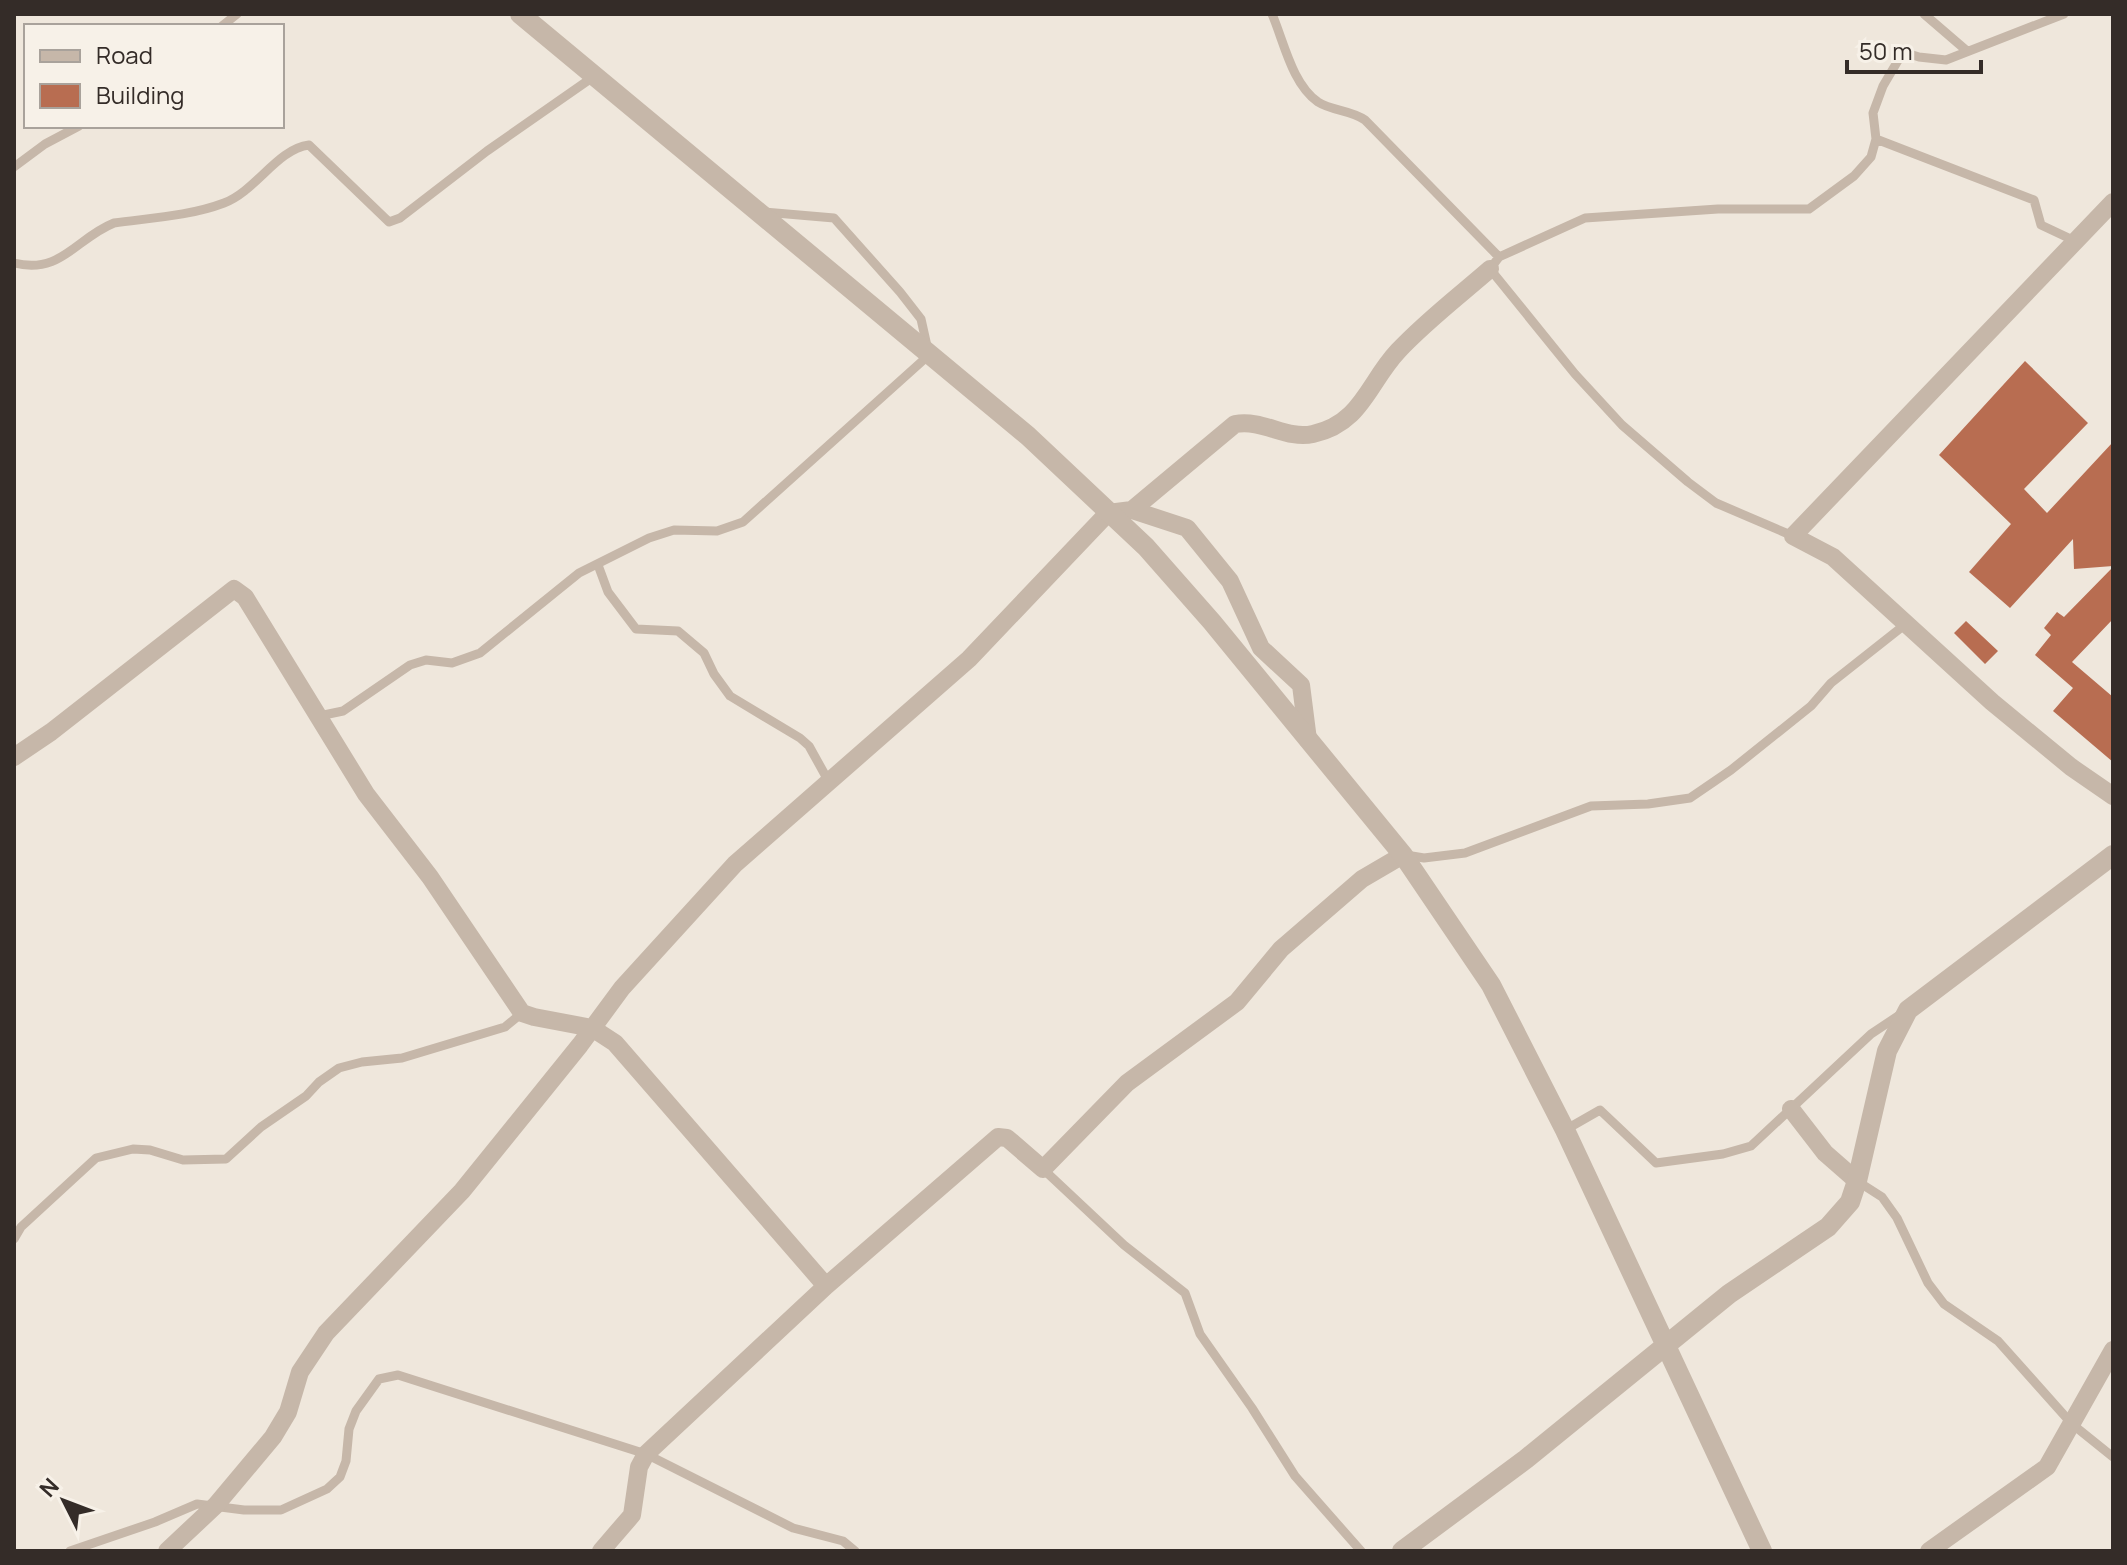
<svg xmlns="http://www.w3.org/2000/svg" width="2127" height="1565" font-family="Manrope,sans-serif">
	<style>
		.building { fill: #b86d51 }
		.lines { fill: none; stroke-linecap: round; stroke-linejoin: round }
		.service { stroke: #c6b7a9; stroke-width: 9 }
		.minor { stroke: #c6b7a9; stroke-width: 18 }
		.tertiary { stroke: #c6b7a9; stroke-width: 20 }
	</style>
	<rect width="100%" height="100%" fill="#efe7dc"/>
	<path class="building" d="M 2025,361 L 2088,423 L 2024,489 L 2047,513 L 2113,442 L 2113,566 L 2074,569 L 2073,539 L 2010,608 L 1969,572 L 2011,524 L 1939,455 Z
		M 2113,567 L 2113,619 L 2072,662 L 2113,697 L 2113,762 L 2053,711 L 2073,688 L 2035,655 L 2051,635 L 2044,628 L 2057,612 L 2064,617 Z
		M 1966,621 L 1998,651 L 1985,664 L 1954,633 Z"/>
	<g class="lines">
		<path class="service" d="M 1272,14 C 1284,42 1292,84 1318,102 C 1332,111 1351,110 1365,120 L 1499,257
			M 1924,14 L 1967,51
			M 222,26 L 237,14
			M 1876,139 L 2034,200 L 2041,225 L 2075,241
			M 14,167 L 45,144 L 79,126
			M 14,263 C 61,275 76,238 114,223 C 150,218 190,216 224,203 C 256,191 277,149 309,145 L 389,222 L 400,218 L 487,151 L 593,77
			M 1793,536 L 1716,503 L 1688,482 L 1622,425 L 1575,374 L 1490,269 L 1499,257 L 1585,218 L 1718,209 L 1809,209 L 1854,176 L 1871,157 L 1876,139 L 1873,113 L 1883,86 L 1903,52 L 1919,57 L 1946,60 L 2064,14
			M 598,565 L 608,592 L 636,629 L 678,631 L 704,653 L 714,674 L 730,696 L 800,738 L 809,746 L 829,782
			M 319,716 L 343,711 L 410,665 L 426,660 L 452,663 L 480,653 L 579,573 L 649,538 L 674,530 L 717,531 L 743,522 L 929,355 L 921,319 L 900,292 L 834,218 L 764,212
			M 1406,855 L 1424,858 L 1465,853 L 1591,806 L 1648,804 L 1690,798 L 1731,770 L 1811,706 L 1831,683 L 1907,623
			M 1565,1130 L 1600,1110 L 1656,1163 L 1723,1154 L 1751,1146 L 1871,1034 L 1901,1014
			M 1043,1169 L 1124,1245 L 1185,1293 L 1200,1334 L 1252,1408 L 1295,1476 L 1361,1551
			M 1857,1181 L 1882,1197 L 1897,1218 L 1928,1283 L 1944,1304 L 1998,1341 L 2072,1424 L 2113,1457
			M 14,1239 L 21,1227 L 96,1158 L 133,1149 L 150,1150 L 183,1160 L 226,1159 L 261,1127 L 306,1096 L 319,1082 L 339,1068 L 362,1062 L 402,1058 L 505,1027 L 522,1013
			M 70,1551 L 155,1522 L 197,1504 L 244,1510 L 281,1510 L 327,1489 L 340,1477 L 346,1461 L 349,1429 L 356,1411 L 379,1379 L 398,1375 L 646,1454 L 793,1528 L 843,1541 L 855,1551"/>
		<path class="minor" d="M 2113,202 L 1793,536 L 1833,557 L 1992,702 L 2071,767 L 2113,796
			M 1132,510 L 1235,424 C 1264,419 1286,440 1313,434 C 1362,423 1368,383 1398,351 C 1426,321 1459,296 1490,269
			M 14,757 L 51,732 L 234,589 L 245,597 L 366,794 L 430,877 L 522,1013 L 534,1017 L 592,1028 L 615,1043 L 826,1286
			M 1791,1109 L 1825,1153 L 1857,1181
			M 167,1551 L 216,1505 L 273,1437 L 288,1412 L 300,1372 L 326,1333 L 462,1191 L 580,1045 L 622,988 L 735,864 L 969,659 L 1108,513 L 1132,510 L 1187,528 L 1230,581 L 1261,648 L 1301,685 L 1308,740
			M 601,1551 L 632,1515 L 639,1467 L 646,1454 L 826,1286 L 998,1137 L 1007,1138 L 1043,1169 L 1127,1083 L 1237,1002 L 1281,949 L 1362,879 L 1403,855
			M 1929,1551 L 2047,1467 L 2113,1350"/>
		<path class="tertiary" d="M 520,14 L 1028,436 L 1146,547 L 1212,622 L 1403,855 L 1491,985 L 1565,1130 L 1762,1551
			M 1402,1551 L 1526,1459 L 1729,1294 L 1828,1227 L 1850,1202 L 1857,1181 L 1887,1051 L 1908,1010 L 2113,855"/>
	</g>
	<rect width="2127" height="1565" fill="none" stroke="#342c28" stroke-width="32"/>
	<rect x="24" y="24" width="260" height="104" fill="#f7f1e8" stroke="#a9a29b" stroke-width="2"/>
	<rect x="40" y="50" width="40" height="12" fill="#c6b7a9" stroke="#a9a29b" stroke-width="2"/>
	<text x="96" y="64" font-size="24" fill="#342c28">Road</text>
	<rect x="40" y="84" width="40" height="24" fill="#b86d51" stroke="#a9a29b" stroke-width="2"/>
	<text x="96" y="104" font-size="24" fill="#342c28">Building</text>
	<g transform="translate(64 1501) rotate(312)" stroke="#f7f1e8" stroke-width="6" paint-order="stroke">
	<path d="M0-6L14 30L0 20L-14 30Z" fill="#342c28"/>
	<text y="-12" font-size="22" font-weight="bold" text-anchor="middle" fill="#342c28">N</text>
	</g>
	<path d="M1847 60v12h134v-12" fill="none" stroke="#342c28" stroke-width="4"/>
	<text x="1859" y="60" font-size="24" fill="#342c28" stroke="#f7f1e8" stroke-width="6" paint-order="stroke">50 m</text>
</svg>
